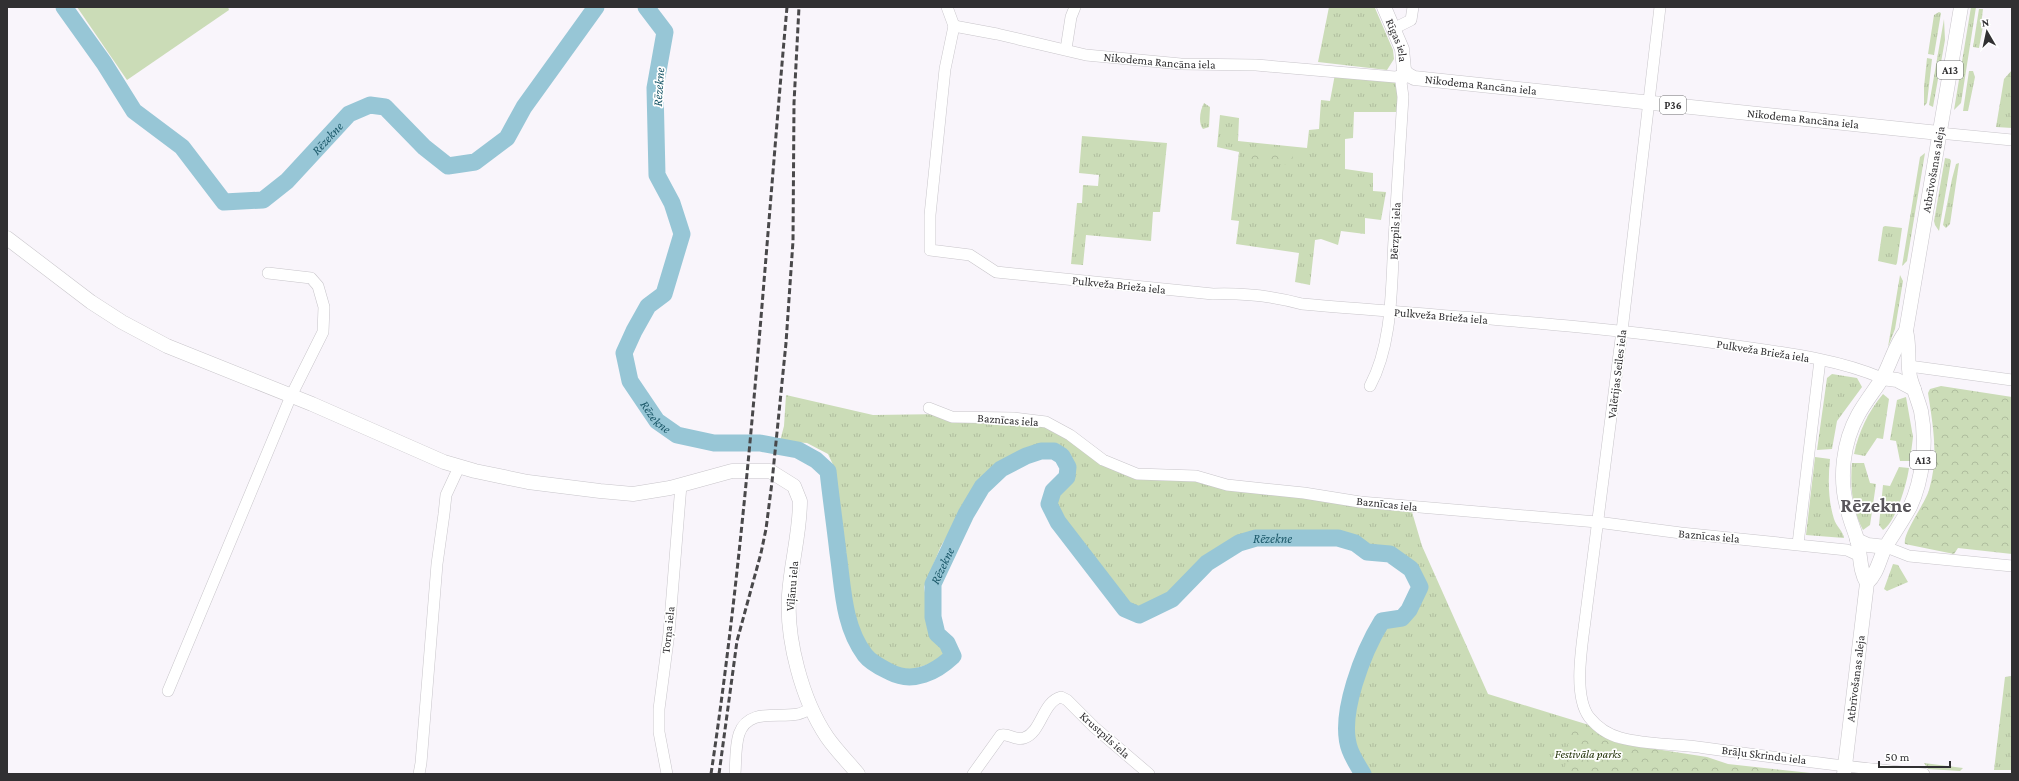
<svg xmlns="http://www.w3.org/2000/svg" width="2019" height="781" font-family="'Crimson Pro',serif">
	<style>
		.grass { fill: url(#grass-tufts) }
		.park { fill: url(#park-crowns) }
		.garden { fill: #cbdcb7 }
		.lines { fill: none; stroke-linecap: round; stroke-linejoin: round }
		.river { stroke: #97c6d6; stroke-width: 17 }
		.minor-casing { stroke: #c8c5ca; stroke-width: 12 }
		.major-casing { stroke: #c8c5ca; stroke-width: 15 }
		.minor { stroke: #fff; stroke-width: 11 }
		.major { stroke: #fff; stroke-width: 14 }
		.rail { stroke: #49484a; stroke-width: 3; stroke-dasharray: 6 3; stroke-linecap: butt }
		.labels { text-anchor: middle; stroke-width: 3.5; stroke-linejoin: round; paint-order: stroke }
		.shield { fill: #fff; stroke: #6f6e70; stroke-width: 1 }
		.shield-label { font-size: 11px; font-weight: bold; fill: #313032 }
		.street-label { font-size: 12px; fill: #313032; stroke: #fff }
		.park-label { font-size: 12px; font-style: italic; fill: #233309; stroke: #fff }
		.water-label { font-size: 13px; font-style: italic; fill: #1b5869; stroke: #fff }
		.town-label { font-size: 20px; font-weight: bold; fill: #58555a; stroke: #fff }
	</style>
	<defs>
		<pattern id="grass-tufts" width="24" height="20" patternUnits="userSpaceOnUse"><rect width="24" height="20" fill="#cbdcb7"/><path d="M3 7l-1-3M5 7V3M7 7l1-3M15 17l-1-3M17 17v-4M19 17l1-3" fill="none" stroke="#afbd9e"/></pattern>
		<pattern id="park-crowns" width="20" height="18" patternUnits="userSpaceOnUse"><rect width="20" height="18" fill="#cbdcb7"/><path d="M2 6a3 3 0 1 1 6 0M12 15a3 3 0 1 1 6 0" fill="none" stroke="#afbd9e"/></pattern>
	</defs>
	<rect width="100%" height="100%" fill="#f9f5fb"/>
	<path class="grass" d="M 1329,7 L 1375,8 L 1393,50 L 1394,59 L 1387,70 L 1318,62 Z
		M 1971,7 L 1976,7 L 1961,103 L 1954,110 Z
		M 1979,9 L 1983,9 L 1981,25 L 1983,26 L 1979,48 L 1973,47 Z
		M 1939,12 L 1941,13 L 1934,55 L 1928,54 L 1934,15 Z
		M 1944,19 L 1945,40 L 1933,107 L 1929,105 Z
		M 1927,58 L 1932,59 L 1927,103 L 1924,106 L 1924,87 Z
		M 2012,70 L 2012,128 L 1996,127 L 2004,79 Z
		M 1969,71 L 1973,71 L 1975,77 L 1968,111 L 1963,111 Z
		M 1335,74 L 1399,80 L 1397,112 L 1354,112 L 1353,138 L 1345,139 L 1345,169 L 1373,173 L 1373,191 L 1386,192 L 1381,220 L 1365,218 L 1365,234 L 1341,231 L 1338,245 L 1321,239 L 1315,240 L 1310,285 L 1295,282 L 1299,253 L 1236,244 L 1239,221 L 1231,220 L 1239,152 L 1217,147 L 1220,115 L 1239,118 L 1238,141 L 1307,148 L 1309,130 L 1319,129 L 1321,100 L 1330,101 Z
		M 1204,103 L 1210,107 L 1209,127 L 1203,129 C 1198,123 1200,110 1204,103 Z
		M 1082,136 L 1167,143 L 1160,212 L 1153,212 L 1151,241 L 1086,235 L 1083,265 L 1071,264 L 1077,203 L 1082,203 L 1083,185 L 1098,186 L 1099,175 L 1079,173 Z
		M 1925,153 L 1907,261 L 1902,266 L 1920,157 Z
		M 1945,158 L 1950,159 L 1951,161 L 1939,231 L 1935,225 L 1934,221 Z
		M 1959,163 L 1950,224 L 1946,228 L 1943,225 L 1952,179 L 1956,164 Z
		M 1885,226 L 1902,228 L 1897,263 L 1896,265 L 1878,261 L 1883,227 Z
		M 1900,275 L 1903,281 L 1895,329 L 1888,347 Z
		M 1832,374 L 1857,378 L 1862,387 L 1837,421 L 1832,449 L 1817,450 L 1827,378 Z
		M 1883,394 L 1889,399 L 1883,439 L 1877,438 L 1865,456 L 1854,454 C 1859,431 1868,412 1883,394 Z
		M 786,395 L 873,415 L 945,414 L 1046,422 L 1137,474 L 1196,476 L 1412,512 L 1422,546 L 1488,694 L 1589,725 L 1617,743 L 1636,774 L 1364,774 L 1347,728 L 1358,674 L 1382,621 L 1402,618 L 1420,587 L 1414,574 L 1390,554 L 1367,552 L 1355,543 L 1338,538 L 1256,538 L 1239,543 L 1207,563 L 1172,599 L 1139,615 L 1125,609 L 1058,522 L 1049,504 L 1073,478 L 1068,450 L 1044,444 L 985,473 L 941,546 L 924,587 L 933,637 L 937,634 L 953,656 L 896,675 L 858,643 L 846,613 L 835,469 L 828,454 L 807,443 L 780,441 L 784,426 Z
		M 1906,397 L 1913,437 L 1910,461 L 1900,461 L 1896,441 L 1890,440 L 1897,400 Z
		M 1815,457 L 1830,459 C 1828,479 1828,500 1834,519 C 1836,526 1843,531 1844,538 L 1806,535 Z
		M 1852,463 L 1864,463 L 1870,483 L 1876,484 L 1870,525 L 1863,530 C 1852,510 1850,485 1852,463 Z
		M 1899,467 L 1909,468 C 1907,483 1896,522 1883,530 L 1879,525 L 1883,485 L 1890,486 Z
		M 1893,564 L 1898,565 L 1908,582 L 1887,591 L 1884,589 Z
		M 2012,676 L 2012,770 L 1994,770 L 2005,677 Z
		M 1924,763 L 1963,768 L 1960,771 L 1928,769 Z"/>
	<path class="park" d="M 1249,149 L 1293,153 L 1292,165 L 1248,161 Z
		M 1941,386 L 2012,397 L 2012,554 L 1958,548 L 1954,554 L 1905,544 C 1902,534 1925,504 1929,490 C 1939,457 1933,426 1928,393 L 1930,389 Z
		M 1570,730 L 1593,733 L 1617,743 L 1707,757 L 1728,764 L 1820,774 L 1564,774 Z"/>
	<path class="garden" d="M 77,7 L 228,7 L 229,10 L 127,80 Z"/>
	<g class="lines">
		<g class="river">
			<path id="s1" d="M 64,7 L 104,63 L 134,111 L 182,147 L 224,202 L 263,200 L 287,181 L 349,114 L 370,105 L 385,107 L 424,147 L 448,166 L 475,162 L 507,138 L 524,107 L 596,7"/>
			<path id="s2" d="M 646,7 L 665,32 L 655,88 L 657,175 L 672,203 L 682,234 L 664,294 L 648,306 L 634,331 L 624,353 L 630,381 L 657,421 L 677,435 L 714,443 L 760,443 L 798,450 L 816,460 L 828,471 C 831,499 835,526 838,553 C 843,587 843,626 865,655 C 871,663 882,668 890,672 C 913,684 936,672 953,656 L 947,643 L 937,634 L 933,617 L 933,584 L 966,514 L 982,487 L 1001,469 L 1026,456 L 1041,451 L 1054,451 L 1062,456 L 1068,467 L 1067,477 L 1053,491 L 1049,504 L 1058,522 L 1125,609 L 1139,615 L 1172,599 L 1207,563 L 1239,543 L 1256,538 L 1338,538 L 1355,543 L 1367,552 L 1390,554 L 1411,569 L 1420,587 L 1409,610 L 1402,618 L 1382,621 C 1364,650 1337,716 1350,750 C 1353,758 1358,766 1363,774"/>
		</g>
		<g class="minor-casing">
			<g id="minor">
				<path d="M 947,7 L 954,26"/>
				<path d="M 1660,7 L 1622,331 L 1586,613 C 1583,640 1572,694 1589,717 C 1597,727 1609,735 1621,738 C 1646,745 1679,744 1705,748 C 1778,758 1851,768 1924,774"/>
				<path d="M 954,26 L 945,69 L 930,215 L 930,250 L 970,255 L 996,272 L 1213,294 C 1243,293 1273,296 1302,304 C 1442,316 1584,324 1723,344 C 1776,352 1833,357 1882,378"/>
				<path id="s3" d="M 954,26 L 997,34 L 1086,55 L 1181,64 L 1256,65 L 1395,77 L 1407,74"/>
				<path d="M 1393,29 L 1411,20 L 1413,7"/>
				<path d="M 1066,49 L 1071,17 L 1075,7"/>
				<path d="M 1939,133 L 2012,140"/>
				<path d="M 1909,366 L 2012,380"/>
				<path d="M 1370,386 C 1393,343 1391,287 1394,240 C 1397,192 1400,145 1403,97 L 1401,82 L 1407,74"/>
				<path d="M 929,408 L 952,417 L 1014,418 L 1046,422 L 1070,435 L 1103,460 L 1137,474 L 1196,476 L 1227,485 L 1304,493 L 1360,502 L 1597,522 L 1681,533 L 1847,550 L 1860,556"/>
				<path d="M 1798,544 L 1820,360"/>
				<path d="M 1886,547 L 1909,556 L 2012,566"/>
				<path d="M 168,691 L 291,396 L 323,332 L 324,307 L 318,286 L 311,278 L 268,273"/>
				<path d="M 419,774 L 421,763 L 437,564 L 444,514 L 446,495 L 459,467"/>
				<path d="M 667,774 L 659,732 L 659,709 L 669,633 L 681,485"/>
				<path d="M 735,774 C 736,761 735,747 739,734 C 748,708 777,718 798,714 C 803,713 808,710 812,708"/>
				<path d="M 973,774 L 1001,735 C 1009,733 1015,741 1024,738 C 1042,732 1042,702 1061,697 L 1067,700 L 1094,727 L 1149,774"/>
			</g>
		</g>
		<g class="major-casing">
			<g id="major">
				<path id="s4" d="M 1384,7 L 1402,49 L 1404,70 L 1407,74 L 1414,78 L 1939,133"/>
				<path d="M 7,238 L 91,302 L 122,322 L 167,346 L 312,404 L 444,462 L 475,471 L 528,482 L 600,491 L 633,494 L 670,488 L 732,471 L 770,471 L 794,486 L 800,501 C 800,533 791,563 789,595 C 786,639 802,700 827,737 C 836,750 848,762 858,774"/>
				<path d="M 1882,378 L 1897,380 L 1914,389"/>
				<path d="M 1857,540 L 1868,545 L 1886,547"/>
				<path d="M 1867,583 C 1859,570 1861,554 1857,539 C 1854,529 1849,518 1847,507 C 1839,478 1843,442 1858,415 C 1865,402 1875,390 1883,377 C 1891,362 1895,345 1906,331"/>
				<path id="s5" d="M 1844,774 L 1867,583 C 1878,573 1879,559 1886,546 C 1894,533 1903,520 1910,507 C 1923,479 1927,442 1921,411 C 1918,400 1913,388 1910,377 C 1907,361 1910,346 1906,331 L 1961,7"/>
			</g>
		</g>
		<use href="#minor" class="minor"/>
		<use href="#major" class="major"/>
		<path class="rail" d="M 711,774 C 749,520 764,263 787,7
			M 719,774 L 737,641 L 761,553 L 766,529 L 772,482 L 786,343 L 793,241 L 794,103 L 799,7"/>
	</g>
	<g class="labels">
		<g class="shield">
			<rect x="1937" y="61" width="26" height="18" rx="3"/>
			<rect x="1660" y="96" width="26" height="18" rx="3"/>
			<rect x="1910" y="451" width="26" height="18" rx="3"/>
		</g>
		<g class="shield-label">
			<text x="1950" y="74">A13</text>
			<text x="1673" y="109">P36</text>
			<text x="1923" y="464">A13</text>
		</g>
		<g class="street-label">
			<text dy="4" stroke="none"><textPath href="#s4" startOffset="36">Rīgas iela</textPath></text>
			<text dy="4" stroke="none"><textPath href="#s3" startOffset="209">Nikodema Rancāna iela</textPath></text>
			<text dy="4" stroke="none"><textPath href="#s4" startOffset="147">Nikodema Rancāna iela</textPath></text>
			<text dy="4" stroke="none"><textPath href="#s4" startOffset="471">Nikodema Rancāna iela</textPath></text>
			<text dy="4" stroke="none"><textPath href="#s5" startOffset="624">Atbrīvošanas aleja</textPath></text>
			<text transform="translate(1395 231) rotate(-87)" y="4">Bērzpils iela</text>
			<text transform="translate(1119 285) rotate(6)" y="4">Pulkveža Brieža iela</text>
			<text transform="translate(1441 316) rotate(5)" y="4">Pulkveža Brieža iela</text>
			<text transform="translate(1763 351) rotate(9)" y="4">Pulkveža Brieža iela</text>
			<text transform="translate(1617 374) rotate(-83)" y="4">Valērijas Seiles iela</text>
			<text transform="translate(1008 420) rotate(4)" y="4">Baznīcas iela</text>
			<text transform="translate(1387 504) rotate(6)" y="4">Baznīcas iela</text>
			<text transform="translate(1709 536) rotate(5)" y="4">Baznīcas iela</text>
			<text transform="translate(792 586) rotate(-85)" y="4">Viļānu iela</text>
			<text transform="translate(668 630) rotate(-84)" y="4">Torņa iela</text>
			<text dy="4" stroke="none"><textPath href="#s5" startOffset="96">Atbrīvošanas aleja</textPath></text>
			<text transform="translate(1105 735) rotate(42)" y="4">Krustpils iela</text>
			<text transform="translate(1764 755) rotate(7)" y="4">Brāļu Skrindu iela</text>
		</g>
		<g class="park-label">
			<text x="1588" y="758">Festivāla parks</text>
		</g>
		<g class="water-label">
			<text transform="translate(658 87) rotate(-86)" y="5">Rēzekne</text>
			<text dy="5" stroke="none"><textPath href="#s1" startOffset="383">Rēzekne</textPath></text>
			<text dy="5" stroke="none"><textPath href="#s2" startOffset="448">Rēzekne</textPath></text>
			<text dy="5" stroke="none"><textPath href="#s2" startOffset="1565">Rēzekne</textPath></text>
			<text dy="5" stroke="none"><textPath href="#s2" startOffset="1024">Rēzekne</textPath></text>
		</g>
		<g class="town-label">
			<text x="1876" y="512">Rēzekne</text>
		</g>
	</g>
	<rect width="2019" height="781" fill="none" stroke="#313032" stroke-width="16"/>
	<g transform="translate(1987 32) rotate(351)" stroke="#ffffff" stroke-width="3" paint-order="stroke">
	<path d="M0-3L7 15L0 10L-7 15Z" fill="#313032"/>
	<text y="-6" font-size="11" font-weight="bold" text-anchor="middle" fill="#313032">N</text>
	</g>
	<path d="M1879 761v6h71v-6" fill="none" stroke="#313032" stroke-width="2"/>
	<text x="1885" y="761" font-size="12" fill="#313032" stroke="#ffffff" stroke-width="3" paint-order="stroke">50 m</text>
</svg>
